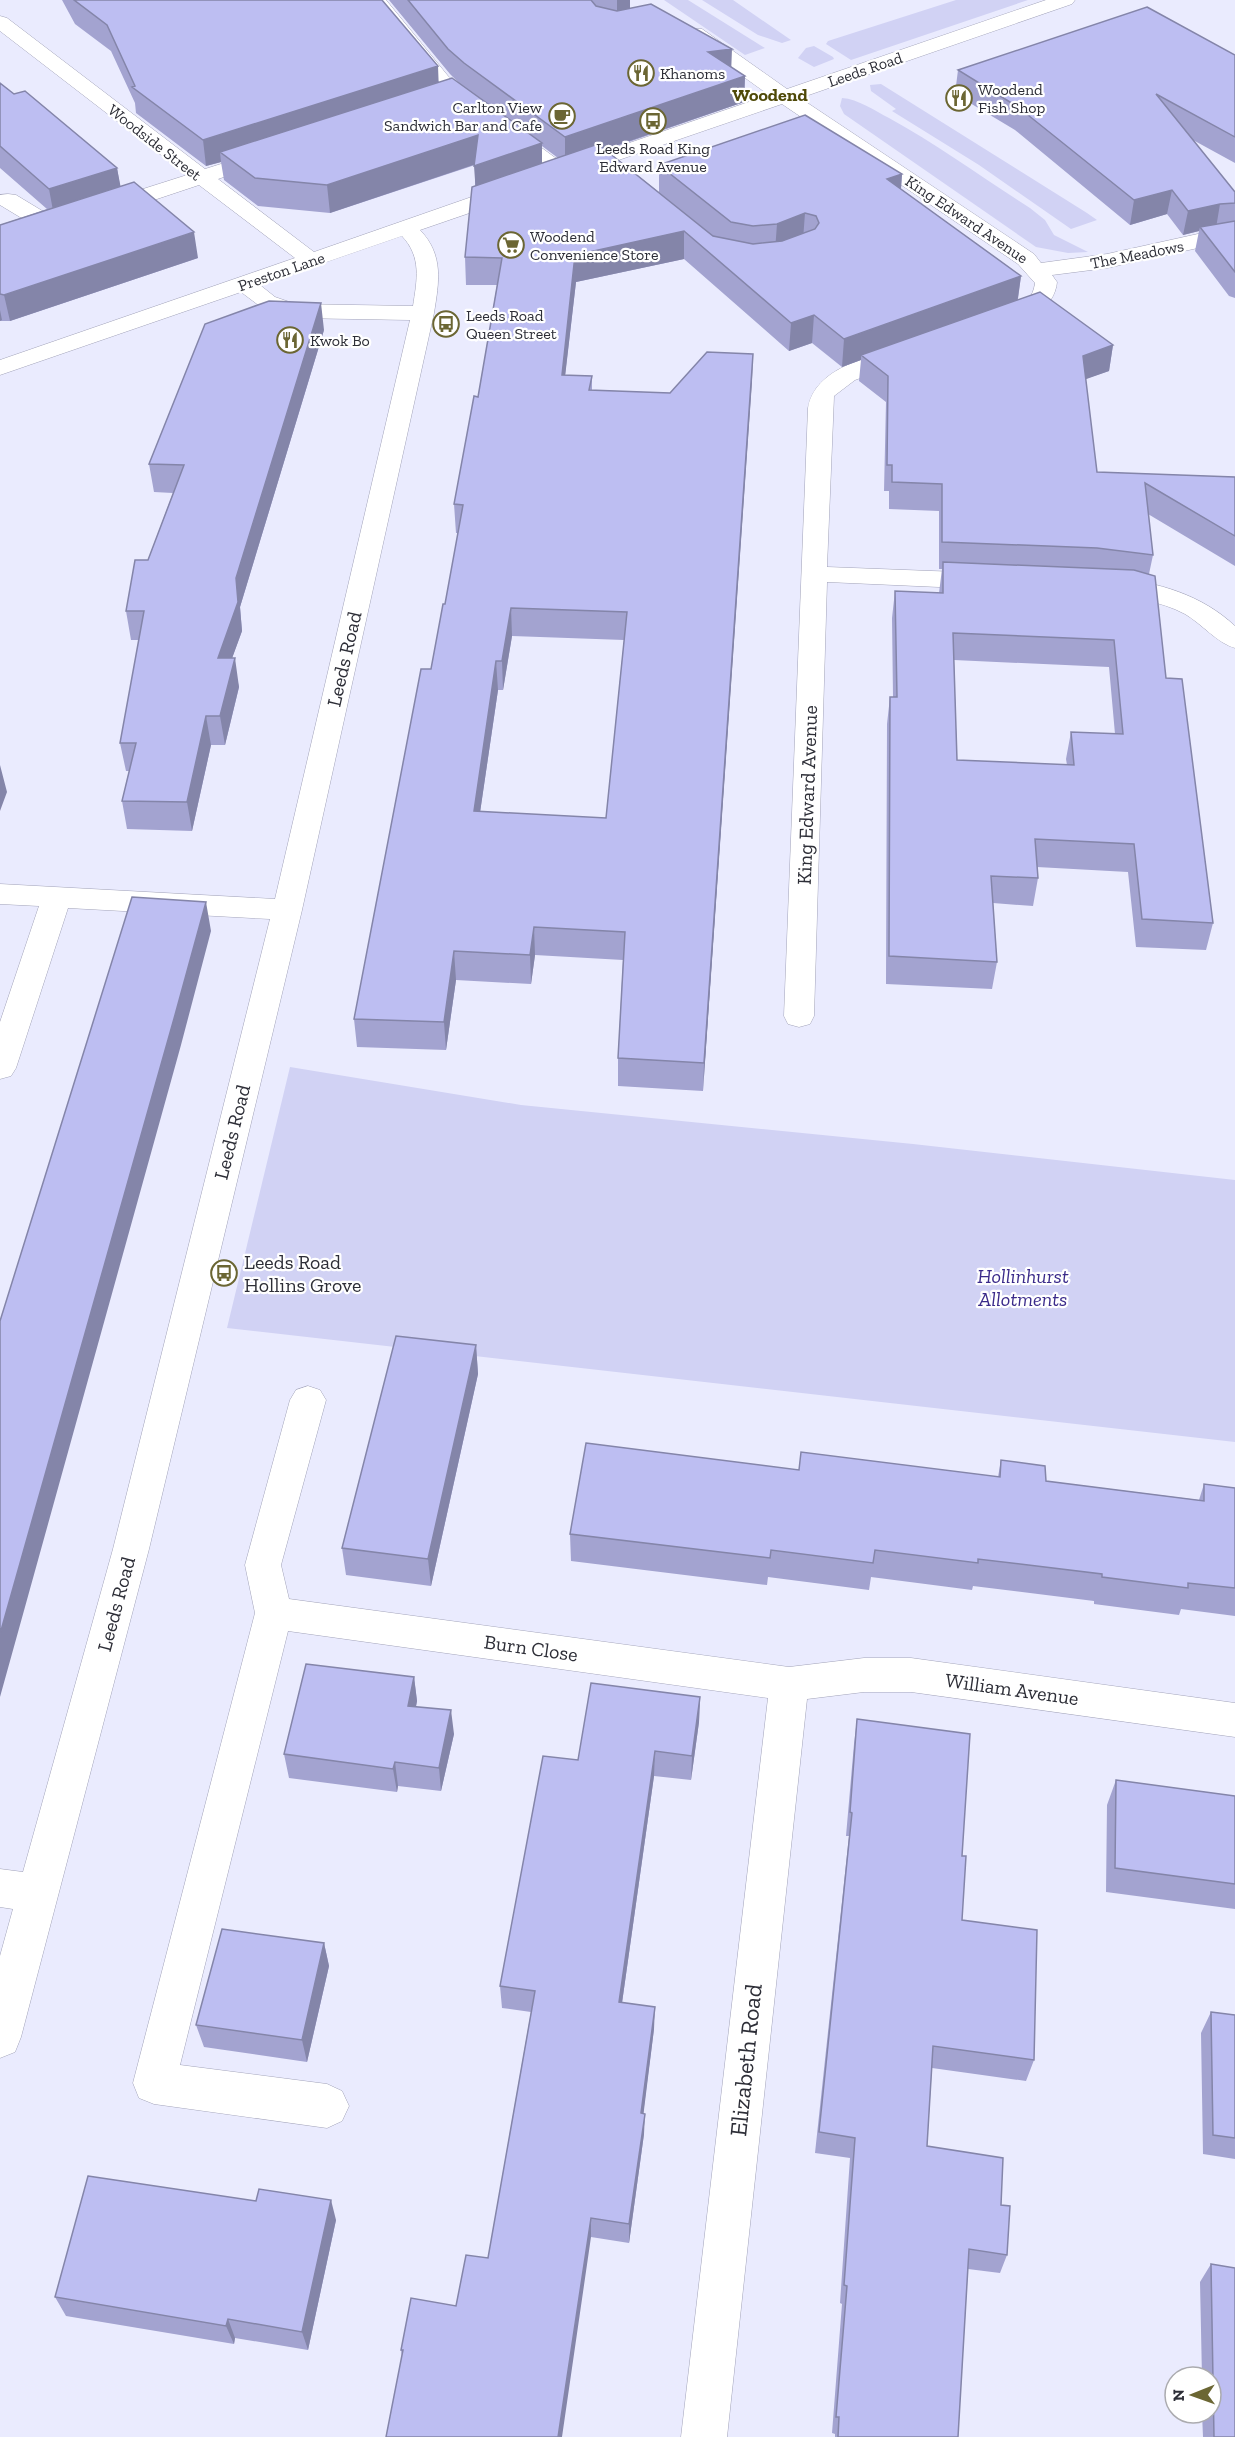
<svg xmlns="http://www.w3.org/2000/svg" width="1235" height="2437" font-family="'Zilla Slab',serif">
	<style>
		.green { fill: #d1d2f4 }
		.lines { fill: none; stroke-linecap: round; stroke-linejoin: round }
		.minor-casing { stroke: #a2a3b9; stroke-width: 1 }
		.minor { fill: #fff; fill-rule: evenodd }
		.wall { fill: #a3a3d0; fill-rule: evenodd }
		.shaded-wall { fill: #8485a9 }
		.building { fill: #bdbef2; stroke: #8485a9; stroke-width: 1.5; fill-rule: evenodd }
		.labels { text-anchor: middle; stroke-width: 4.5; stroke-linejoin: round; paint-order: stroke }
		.far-street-label { font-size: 16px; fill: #2d2e37; stroke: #fff }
		.far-poi-label { font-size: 16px; fill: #2d2e37; stroke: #fff; text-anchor: start }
		.far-neighbourhood-label { font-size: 18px; font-weight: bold; fill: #4f4908; stroke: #fff }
		.street-label { font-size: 20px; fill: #2d2e37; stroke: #fff }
		.poi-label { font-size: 20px; fill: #2d2e37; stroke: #fff; text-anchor: start }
		.park-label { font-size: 20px; font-style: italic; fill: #3a2a8a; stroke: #fff }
		.near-street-label { font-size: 24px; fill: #2d2e37; stroke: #fff }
	</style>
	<rect width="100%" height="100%" fill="#eaebfe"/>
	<path class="green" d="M 664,0 L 688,0 L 765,48 L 745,55 Z
		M 702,0 L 733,0 L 791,40 L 782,43 L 758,35 Z
		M 956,0 L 1028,0 L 851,60 L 826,44 L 828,41 Z
		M 814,46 L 833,57 L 834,59 L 814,67 L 798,58 L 806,48 Z
		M 881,84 L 1087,213 L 1097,220 L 1071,229 L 979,165 L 892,111 L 896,109 L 871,91 L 870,85 Z
		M 842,98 C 858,99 875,111 889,118 C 938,145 983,178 1030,208 L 1045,220 L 1054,235 L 1088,252 L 1068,253 L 1036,247 L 844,114 L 840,106 Z
		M 290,1067 L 521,1105 L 913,1144 L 1235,1180 L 1235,1442 L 227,1328 Z"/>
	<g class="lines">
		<g class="minor-casing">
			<path id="minor" d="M 366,0 L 386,0 L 448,76 L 464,91 L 565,165 L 769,95 L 688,37 L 685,33 L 688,29 L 702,29 L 787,89 L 1046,0 L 1075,0 L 1072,4 L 800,98 L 1034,254 L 1041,263 L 1107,254 L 1216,230 L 1235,229 L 1235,243 L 1216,244 L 1107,268 L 1052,275 L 1057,282 C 1055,307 1025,330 1000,324 L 997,319 C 1008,302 1031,312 1035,283 L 1018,264 L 782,104 L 569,177 L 562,179 L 555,177 L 450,99 L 434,84 Z
				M 0,16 L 7,18 L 205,169 L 259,152 L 266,150 L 273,152 L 276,156 L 273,160 L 218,179 L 314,252 L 503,186 L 511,185 L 519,186 L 522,191 L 519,196 L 420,230 C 444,255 439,282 434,313 L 302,910 L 149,1549 L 21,2037 L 15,2052 L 0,2058 L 0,1956 L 13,1909 L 0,1907 L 0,1869 L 23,1872 L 113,1549 L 270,919 L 68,908 L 16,1068 L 11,1076 L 0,1079 L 0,1022 L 39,906 L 0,904 L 0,884 L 275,899 L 410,320 L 295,318 L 265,310 L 241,292 L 0,375 L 0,360 L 295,258 L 199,185 L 115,213 L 107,214 L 99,213 L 96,208 L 99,203 L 187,175 L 0,31 ZM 402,236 C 422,257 417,280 413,306 L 295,304 L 275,297 L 260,285 Z
				M 8,194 L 16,195 L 59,221 L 62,226 L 59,231 L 51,233 L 43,231 L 0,205 L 0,195 Z
				M 902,348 L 910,350 L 914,355 L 910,360 L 855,380 L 834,396 L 827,567 L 984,573 L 993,576 L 997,581 L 993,586 L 984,589 L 827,582 L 814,1016 L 810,1024 L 799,1027 L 788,1024 L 784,1016 L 808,408 C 815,368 867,357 902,348 Z
				M 1114,578 C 1158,582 1202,595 1235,626 L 1235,648 C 1217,643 1202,624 1185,614 C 1159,600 1133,599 1105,591 L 1101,586 L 1105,581 Z
				M 308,1386 L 320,1390 L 326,1400 L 281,1565 L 289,1599 L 789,1667 L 864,1658 L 911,1658 L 1235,1703 L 1235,1737 L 911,1692 L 864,1692 L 807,1699 L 727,2437 L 681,2437 L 768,1698 L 288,1631 L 180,2065 L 327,2084 L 342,2091 L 349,2106 L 342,2121 L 327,2128 L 154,2104 L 139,2098 L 133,2083 L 255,1613 L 245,1565 L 290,1400 L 296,1390 Z"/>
		</g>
		<use href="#minor" class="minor"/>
	</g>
	<path class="wall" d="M 62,0 L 382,0 L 439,82 L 458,82 L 450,74 L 389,0 L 630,0 L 630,8 L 745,76 L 744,102 L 606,150 L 659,192 L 659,165 L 902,174 L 901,189 L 1021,276 L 1018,299 L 1113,345 L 1109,371 L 1085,379 L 1097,472 L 1235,477 L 1235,566 L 1148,514 L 1153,555 L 1149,574 L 1166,678 L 1213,923 L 1206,950 L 1136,947 L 1128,872 L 1037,867 L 1038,878 L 1033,906 L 993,903 L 997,962 L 992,989 L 886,984 L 887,724 L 890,697 L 893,697 L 892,618 L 895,591 L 939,593 L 942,569 L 939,569 L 939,511 L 889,509 L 889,491 L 884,491 L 886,402 L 859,381 L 861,360 L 842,367 L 812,343 L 789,351 L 684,259 L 576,282 L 565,375 L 592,376 L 592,390 L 670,393 L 753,354 L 703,1091 L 618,1086 L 618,1058 L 623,960 L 535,955 L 531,984 L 456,980 L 446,1050 L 357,1047 L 354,1019 L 445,604 L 458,533 L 456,533 L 454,504 L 478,397 L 497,285 L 466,285 L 465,257 L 475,186 L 475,165 L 330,213 L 258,206 L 224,180 L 221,162 L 206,166 L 136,113 L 135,103 L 111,51 L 75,24 ZM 542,146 L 558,158 L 542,163 ZM 512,636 L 624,640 L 606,818 L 480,812 L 498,690 L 503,690 ZM 954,660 L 1109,667 L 1115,734 L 1071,732 L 1066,759 L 1067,765 L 957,760 Z
		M 1235,55 L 1235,163 L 1193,140 L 1235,192 L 1235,298 L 1229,296 L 1195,251 L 1199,231 L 1183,235 L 1167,214 L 1130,225 L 1015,130 L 955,94 L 958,70 Z
		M 0,83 L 14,94 L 117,168 L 120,186 L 198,258 L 10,321 L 0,321 L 0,225 L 47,209 L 0,168 Z
		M 324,330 L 240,607 L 242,631 L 232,658 L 239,687 L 225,745 L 211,745 L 192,831 L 127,829 L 122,801 L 129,771 L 126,771 L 120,743 L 139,640 L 131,640 L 126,611 L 148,560 L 173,493 L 154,492 L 149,464 Z
		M 476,1345 L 478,1374 L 431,1586 L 346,1575 L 342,1548 Z
		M 1001,1460 L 1046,1481 L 1199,1500 L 1204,1484 L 1235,1488 L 1235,1616 L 1181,1609 L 1179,1615 L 1094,1604 L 1094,1601 L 973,1586 L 972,1590 L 871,1577 L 869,1590 L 768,1577 L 767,1585 L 571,1561 L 570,1534 L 799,1470 L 998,1477 Z
		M 414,1677 L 417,1701 L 416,1707 L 454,1734 L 441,1791 L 398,1786 L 397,1792 L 289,1778 L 284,1754 Z
		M 700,1697 L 699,1722 L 691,1780 L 654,1776 L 622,2003 L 654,2029 L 643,2114 L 644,2134 L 629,2243 L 591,2237 L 402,2356 L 401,2350 L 456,2306 L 488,2258 L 531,2012 L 502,2008 L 500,1986 L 578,1760 Z
		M 857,1719 L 962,1856 L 962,1920 L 1034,2060 L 1026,2081 L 932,2068 L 927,2146 L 1001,2205 L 1007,2255 L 1000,2273 L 968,2269 L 958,2437 L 835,2437 L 835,2434 L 832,2433 L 842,2304 L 840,2303 L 850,2158 L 815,2153 L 849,1836 L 846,1836 L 854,1744 Z
		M 1116,1780 L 1235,1796 L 1235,1909 L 1106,1892 L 1107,1805 Z
		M 324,1943 L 329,1966 L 307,2062 L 204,2047 L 196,2025 Z
		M 1211,2012 L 1235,2015 L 1235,2159 L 1203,2154 L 1201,2033 Z
		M 336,2220 L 308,2350 L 235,2338 L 234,2344 L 66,2316 L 55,2297 Z
		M 1211,2264 L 1235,2437 L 1203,2437 L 1202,2413 L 1211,2413 L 1211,2377 L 1202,2377 L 1200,2282 Z"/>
	<path class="shaded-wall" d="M 617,0 L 630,0 L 630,18 L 617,21 Z
		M 732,49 L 731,75 L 708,52 Z
		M 438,66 L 439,92 L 220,152 L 221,162 L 206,166 L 203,140 Z
		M 745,76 L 744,102 L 565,163 L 565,137 Z
		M 478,135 L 479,163 L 330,213 L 327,185 Z
		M 542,143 L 542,171 L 476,194 L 474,166 Z
		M 117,168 L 122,194 L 54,216 L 49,189 Z
		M 902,174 L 900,201 L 887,179 Z
		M 1172,190 L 1167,214 L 1130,225 L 1134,200 Z
		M 1220,204 L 1216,228 L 1200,227 L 1199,231 L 1183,235 L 1188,211 Z
		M 805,213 L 803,240 L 775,251 L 777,224 Z
		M 684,231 L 684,259 L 576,282 L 562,403 L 562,375 L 575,255 Z
		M 194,232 L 198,258 L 10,321 L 4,295 Z
		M 1021,276 L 1017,304 L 861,355 L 861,360 L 842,367 L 844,339 Z
		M 321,303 L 324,330 L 240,607 L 242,631 L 222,686 L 218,658 L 236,578 Z
		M 0,310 L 2,320 L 0,321 Z
		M 814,315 L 812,343 L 789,351 L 791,323 Z
		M 1113,345 L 1109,371 L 1078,382 L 1083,356 Z
		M 753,354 L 752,382 L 703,1091 L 704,1063 Z
		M 511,608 L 512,636 L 503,690 L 502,661 Z
		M 235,658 L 239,687 L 225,745 L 220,716 Z
		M 496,661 L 498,690 L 476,840 L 474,811 Z
		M 206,716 L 211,745 L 192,831 L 187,802 Z
		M 0,765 L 7,792 L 0,811 Z
		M 206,902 L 211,931 L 181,1045 L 0,1697 L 0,1634 Z
		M 534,927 L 535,955 L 531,984 L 530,955 Z
		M 454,951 L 456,980 L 446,1050 L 444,1022 Z
		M 476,1345 L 478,1374 L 431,1586 L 428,1559 Z
		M 414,1677 L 417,1701 L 411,1730 L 408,1706 Z
		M 700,1697 L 699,1722 L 691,1780 L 692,1756 Z
		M 451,1710 L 454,1734 L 441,1791 L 439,1768 Z
		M 655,1751 L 654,1776 L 619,2024 L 619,2002 Z
		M 395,1762 L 398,1786 L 397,1792 L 393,1769 Z
		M 324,1943 L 329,1966 L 307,2062 L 302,2040 Z
		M 655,2007 L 654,2029 L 641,2134 L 641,2113 Z
		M 645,2114 L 644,2134 L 629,2243 L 629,2224 Z
		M 331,2200 L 336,2220 L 308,2350 L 302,2332 Z
		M 591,2218 L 591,2237 L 562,2437 L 558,2437 Z
		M 228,2319 L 235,2338 L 234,2344 L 226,2326 Z"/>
	<path class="building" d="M 74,0 L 382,0 L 438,66 L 203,140 L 132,87 L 135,86 L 107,25 Z
		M 408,0 L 591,0 L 596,6 L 617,11 L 651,4 L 732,49 L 708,52 L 745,76 L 565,137 L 464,63 L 448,49 Z
		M 1147,7 L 1235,55 L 1235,137 L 1156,94 L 1235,192 L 1235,203 L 1220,204 L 1188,211 L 1172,190 L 1134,200 L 1018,107 L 958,70 Z
		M 452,78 L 542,143 L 474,166 L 478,135 L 327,185 L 255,178 L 220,152 Z
		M 0,83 L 14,94 L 25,91 L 117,168 L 49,189 L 0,146 Z
		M 805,115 L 902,174 L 887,179 L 1021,276 L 844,339 L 814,315 L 791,323 L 684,231 L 575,255 L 562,375 L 592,376 L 589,390 L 670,393 L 707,352 L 753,354 L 704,1063 L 618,1058 L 625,932 L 534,927 L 530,955 L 454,951 L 444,1022 L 354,1019 L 421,669 L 431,669 L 443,604 L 445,604 L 463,505 L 454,504 L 474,396 L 478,397 L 502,258 L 465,257 L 472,187 L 598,144 L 713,236 L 753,244 L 782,241 L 815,229 L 819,223 L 816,216 L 805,213 L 777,224 L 753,226 L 731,222 L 659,165 ZM 511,608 L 627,612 L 606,818 L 474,811 L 496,661 L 502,661 Z
		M 134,182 L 194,232 L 4,295 L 0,294 L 0,225 Z
		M 1235,221 L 1235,272 L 1200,227 Z
		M 1040,292 L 1113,345 L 1083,356 L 1097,472 L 1235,477 L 1235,536 L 1145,483 L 1153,555 L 1097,548 L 942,542 L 942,484 L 892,482 L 892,465 L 887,465 L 888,376 L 861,355 Z
		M 269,301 L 321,303 L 236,578 L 238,602 L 218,658 L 235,658 L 220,716 L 206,716 L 187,802 L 122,801 L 136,743 L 120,743 L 144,611 L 126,611 L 135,560 L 148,560 L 184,465 L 149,464 L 205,324 Z
		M 943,562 L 1134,570 L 1155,576 L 1166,678 L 1182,679 L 1213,923 L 1142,919 L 1134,844 L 1035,839 L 1038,878 L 991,876 L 997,962 L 889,956 L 890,697 L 897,697 L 895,591 L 943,593 ZM 953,633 L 1114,640 L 1123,734 L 1071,732 L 1074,765 L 957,760 Z
		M 132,897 L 206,902 L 175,1015 L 0,1634 L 0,1321 Z
		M 396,1336 L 476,1345 L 428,1559 L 342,1548 Z
		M 586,1443 L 799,1470 L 801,1452 L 1000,1477 L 1001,1460 L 1045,1466 L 1046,1481 L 1204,1501 L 1204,1484 L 1235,1488 L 1235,1588 L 1188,1583 L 1188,1588 L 1102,1577 L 1102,1574 L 978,1559 L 978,1563 L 875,1550 L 873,1563 L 771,1550 L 770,1558 L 570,1534 Z
		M 306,1664 L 414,1677 L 408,1706 L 451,1710 L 439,1768 L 395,1762 L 393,1769 L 284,1754 Z
		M 591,1683 L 700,1697 L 692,1756 L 655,1751 L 619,2002 L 655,2007 L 641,2113 L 645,2114 L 629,2224 L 591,2218 L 558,2437 L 386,2437 L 403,2350 L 401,2350 L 411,2298 L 456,2306 L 466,2255 L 488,2258 L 535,1991 L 500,1986 L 543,1756 L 578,1760 Z
		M 857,1719 L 970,1734 L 962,1856 L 966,1856 L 962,1920 L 1037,1930 L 1034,2060 L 933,2046 L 927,2146 L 1003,2158 L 1001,2205 L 1010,2206 L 1007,2255 L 969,2249 L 958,2437 L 838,2437 L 839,2417 L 836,2417 L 847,2286 L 844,2285 L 855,2138 L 819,2132 L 852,1813 L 850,1812 Z
		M 1116,1780 L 1235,1796 L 1235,1884 L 1115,1868 Z
		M 222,1929 L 324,1943 L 302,2040 L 196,2025 Z
		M 1211,2012 L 1235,2015 L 1235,2138 L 1213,2135 Z
		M 88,2176 L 256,2201 L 259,2189 L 331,2200 L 302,2332 L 228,2319 L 226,2326 L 55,2297 Z
		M 1211,2264 L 1235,2268 L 1235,2437 L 1214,2437 Z"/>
	<defs>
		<g id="restaurant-ring" transform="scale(1.35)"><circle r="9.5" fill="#fff" stroke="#6b6633" stroke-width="1.5"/><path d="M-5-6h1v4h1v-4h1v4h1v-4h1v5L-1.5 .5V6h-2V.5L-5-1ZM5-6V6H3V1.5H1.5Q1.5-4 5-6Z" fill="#6b6633"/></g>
		<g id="cafe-ring" transform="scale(1.35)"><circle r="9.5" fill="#fff" stroke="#6b6633" stroke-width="1.5"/><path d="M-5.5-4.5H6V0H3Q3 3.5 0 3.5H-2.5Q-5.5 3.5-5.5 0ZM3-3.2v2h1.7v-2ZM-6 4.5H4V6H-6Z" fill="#6b6633"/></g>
		<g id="bus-ring" transform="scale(1.35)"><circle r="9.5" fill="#fff" stroke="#6b6633" stroke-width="1.5"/><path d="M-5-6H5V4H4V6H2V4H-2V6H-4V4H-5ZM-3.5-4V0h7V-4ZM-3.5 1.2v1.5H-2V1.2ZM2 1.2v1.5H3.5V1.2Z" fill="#6b6633"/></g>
		<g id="supermarket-ring" transform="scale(1.35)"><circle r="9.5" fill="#fff" stroke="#6b6633" stroke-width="1.5"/><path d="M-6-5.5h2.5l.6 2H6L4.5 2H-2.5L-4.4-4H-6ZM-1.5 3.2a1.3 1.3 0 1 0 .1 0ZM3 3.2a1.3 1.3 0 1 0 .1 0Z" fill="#6b6633"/></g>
	</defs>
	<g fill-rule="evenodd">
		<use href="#restaurant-ring" x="641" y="73"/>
		<use href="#restaurant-ring" x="959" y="98"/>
		<use href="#cafe-ring" x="562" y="116"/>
		<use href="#bus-ring" x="653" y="121"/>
		<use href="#supermarket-ring" x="511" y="245"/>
		<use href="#bus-ring" x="446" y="324"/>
		<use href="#restaurant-ring" x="290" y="340"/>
		<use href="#bus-ring" x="224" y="1273"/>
	</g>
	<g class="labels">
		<g class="far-street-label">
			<text transform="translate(865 69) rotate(-19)" y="6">Leeds Road</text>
			<text transform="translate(155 142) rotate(38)" y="6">Woodside Street</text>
			<text transform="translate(967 219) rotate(34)" y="6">King Edward Avenue</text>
			<text transform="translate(1137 254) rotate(-11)" y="6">The Meadows</text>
			<text transform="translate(281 271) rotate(-19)" y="6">Preston Lane</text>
		</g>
		<g class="far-poi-label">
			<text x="660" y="79">Khanoms</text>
			<text x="978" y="95">Woodend<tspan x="978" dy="18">Fish Shop</tspan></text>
			<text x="542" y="113" text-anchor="end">Carlton View<tspan x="542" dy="18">Sandwich Bar and Cafe</tspan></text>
			<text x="653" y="154" text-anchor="middle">Leeds Road King<tspan x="653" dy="18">Edward Avenue</tspan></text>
			<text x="530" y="242">Woodend<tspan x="530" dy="18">Convenience Store</tspan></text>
			<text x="466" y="321">Leeds Road<tspan x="466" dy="18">Queen Street</tspan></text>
			<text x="310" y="346">Kwok Bo</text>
		</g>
		<g class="far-neighbourhood-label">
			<text x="770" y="101">Woodend</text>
		</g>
		<g class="street-label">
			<text transform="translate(344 659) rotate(-77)" y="7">Leeds Road</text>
			<text transform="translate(807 795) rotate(-88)" y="7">King Edward Avenue</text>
			<text transform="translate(232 1132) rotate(-76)" y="7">Leeds Road</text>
			<text transform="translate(116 1604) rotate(-75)" y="7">Leeds Road</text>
			<text transform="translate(531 1648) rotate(8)" y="7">Burn Close</text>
			<text transform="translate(1012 1689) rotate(8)" y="7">William Avenue</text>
		</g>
		<g class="poi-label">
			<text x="244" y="1269">Leeds Road<tspan x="244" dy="23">Hollins Grove</tspan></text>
		</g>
		<g class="park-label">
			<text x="1023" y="1283">Hollinhurst<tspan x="1023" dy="23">Allotments</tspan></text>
		</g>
		<g class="near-street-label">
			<text transform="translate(746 2060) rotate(-84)" y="8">Elizabeth Road</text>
		</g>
	</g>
	<g transform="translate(1193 2395) rotate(269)"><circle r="28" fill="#ffffff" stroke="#ababaf" stroke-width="1.5"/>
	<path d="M0-4.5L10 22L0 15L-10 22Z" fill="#6b6633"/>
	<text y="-9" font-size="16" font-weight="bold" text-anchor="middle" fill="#2d2e37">N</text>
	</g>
</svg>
